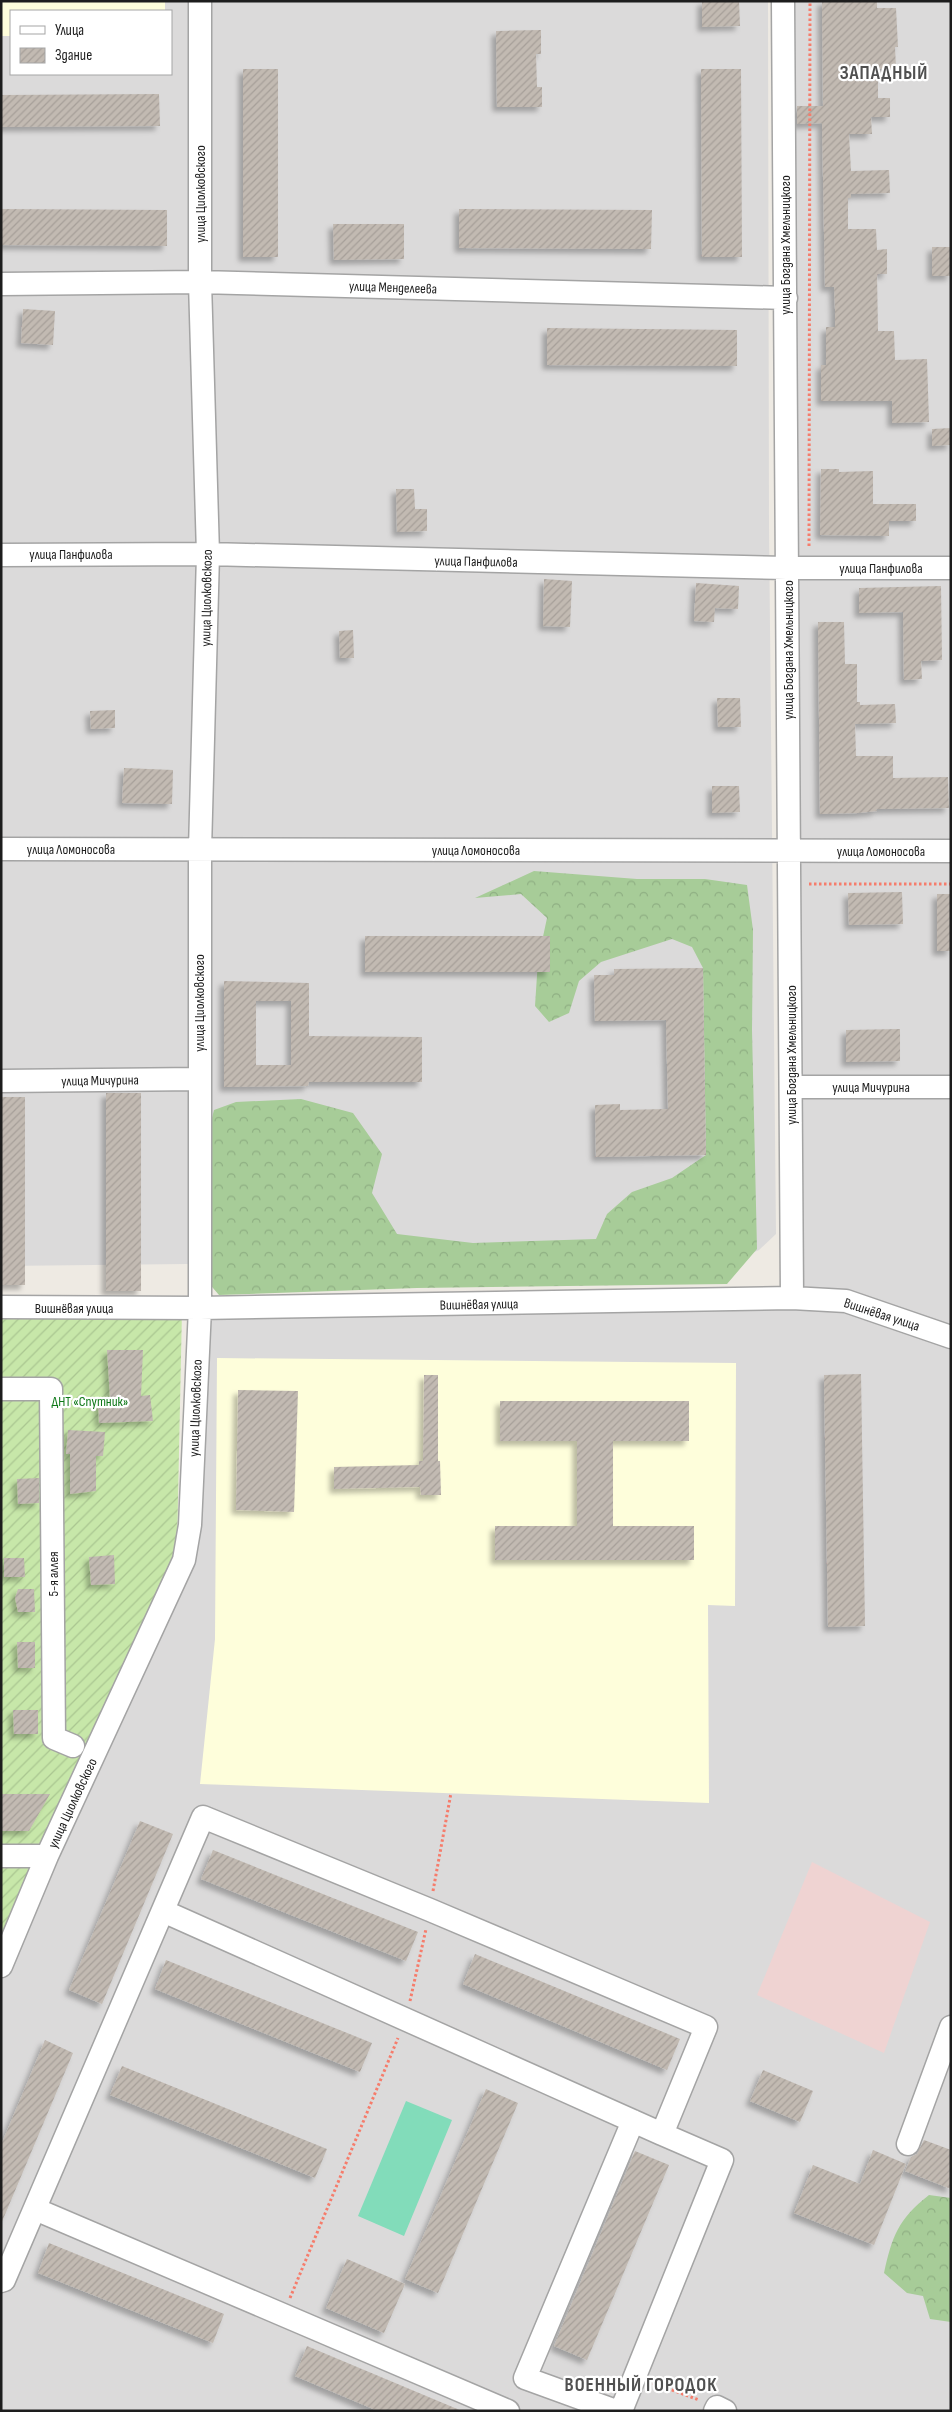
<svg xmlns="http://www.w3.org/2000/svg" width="952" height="2412" font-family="'Sofia Sans Condensed',sans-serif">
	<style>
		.residential { fill: #dbdada; fill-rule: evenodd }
		.commercial { fill: #efd3d2 }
		.education { fill: #fefedb }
		.forest { fill: url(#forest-crowns) }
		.garden { fill: url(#garden-furrows) }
		.pitch { fill: #82dcba }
		.building { fill: url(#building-hatch); fill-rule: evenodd; filter: url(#shadow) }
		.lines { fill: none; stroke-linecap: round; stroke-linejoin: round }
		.minor-casing { stroke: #a4a4a4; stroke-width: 25 }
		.path { stroke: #f67c6b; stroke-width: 3; stroke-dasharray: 2.5 2.5; stroke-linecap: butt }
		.minor { stroke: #fff; stroke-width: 22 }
		.labels { text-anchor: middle; stroke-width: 4.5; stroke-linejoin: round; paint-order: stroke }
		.street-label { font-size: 14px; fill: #1d1d1d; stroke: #fff }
		.park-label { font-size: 14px; fill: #0e7818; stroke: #fff }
		.district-label { font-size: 19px; font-weight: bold; letter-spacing: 1px; fill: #505050; stroke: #fff }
	</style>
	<defs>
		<pattern id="forest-crowns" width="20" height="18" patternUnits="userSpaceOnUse" patternTransform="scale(1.25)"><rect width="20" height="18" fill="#a7cc98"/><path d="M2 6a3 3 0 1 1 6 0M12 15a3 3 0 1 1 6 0" fill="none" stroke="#8faf83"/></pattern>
		<pattern id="garden-furrows" width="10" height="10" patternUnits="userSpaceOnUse" patternTransform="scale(1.25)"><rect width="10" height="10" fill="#c7e7a9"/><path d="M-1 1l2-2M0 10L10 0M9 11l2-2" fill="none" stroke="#aac691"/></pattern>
		<pattern id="building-hatch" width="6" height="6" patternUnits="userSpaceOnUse" patternTransform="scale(1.25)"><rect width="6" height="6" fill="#c2bab2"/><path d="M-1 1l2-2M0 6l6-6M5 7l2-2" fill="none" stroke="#a69f99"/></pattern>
		<filter id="shadow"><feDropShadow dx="-4.5" dy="4.5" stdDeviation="2.5" flood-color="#0004"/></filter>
	</defs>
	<rect width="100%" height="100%" fill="#eeeae3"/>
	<path class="residential" d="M 1,1 L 768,1 L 769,527 L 776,1234 L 759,1250 L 741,1258 L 1,1266 ZM 11,11 L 171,11 L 171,74 L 11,74 Z
		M 783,1 L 951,1 L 951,2411 L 1,2411 L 1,1966 L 184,1560 L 200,1308 L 792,1298 Z"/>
	<path class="commercial" d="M 812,1862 L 930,1922 L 884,2053 L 757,1995 Z"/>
	<path class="education" d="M 1,1 L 165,1 L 165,11 L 11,11 L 11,36 L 1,36 Z
		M 217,1358 L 736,1363 L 735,1606 L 708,1605 L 709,1803 L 200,1784 L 215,1639 Z"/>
	<path class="forest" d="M 534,871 L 637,879 L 705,879 L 747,885 L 753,930 L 752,1030 L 757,1249 L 727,1284 L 417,1288 L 219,1295 L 200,1273 L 200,1165 L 214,1110 L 236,1102 L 301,1099 L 353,1113 L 382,1154 L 372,1193 L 397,1234 L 473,1243 L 596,1239 L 607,1214 L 632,1192 L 672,1178 L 706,1155 L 703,968 L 692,947 L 672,939 L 601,962 L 579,981 L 569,1013 L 549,1022 L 535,1006 L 538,960 L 547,918 L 521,894 L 475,898 Z
		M 929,2195 L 951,2198 L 951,2322 L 930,2319 L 923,2296 L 907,2293 L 884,2273 C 892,2237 898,2219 929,2195 Z"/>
	<path class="garden" d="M 1,1309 L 182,1310 L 177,1547 L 1,1953 Z"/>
	<path class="pitch" d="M 406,2101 L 452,2120 L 404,2236 L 358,2216 Z"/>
	<path class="building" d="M 702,1 L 739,1 L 740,26 L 702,27 Z
		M 822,1 L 877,1 L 877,8 L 896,8 L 898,47 L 895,47 L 896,68 L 878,69 L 878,98 L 890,98 L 890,117 L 871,117 L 872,134 L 849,134 L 851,171 L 889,170 L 890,193 L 851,194 L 851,198 L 848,198 L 848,229 L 876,229 L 877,250 L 887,249 L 887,274 L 877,274 L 878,331 L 894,331 L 895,360 L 927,359 L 929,422 L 892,423 L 892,401 L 821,401 L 821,365 L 826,365 L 826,327 L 835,327 L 835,309 L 834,287 L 825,287 L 822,123 L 797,124 L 797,106 L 823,106 Z
		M 541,30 L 541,54 L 536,54 L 537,87 L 542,87 L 542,107 L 497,107 L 496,31 Z
		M 243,69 L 278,69 L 278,257 L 243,257 Z
		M 701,69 L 741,69 L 742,257 L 702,257 Z
		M 159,94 L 160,126 L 1,127 L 1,95 Z
		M 1,209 L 167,210 L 167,246 L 1,245 Z
		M 459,209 L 652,210 L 651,249 L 459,248 Z
		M 333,224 L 404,224 L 404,259 L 334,260 Z
		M 932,247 L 951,247 L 951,276 L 932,276 Z
		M 23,309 L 55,311 L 53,345 L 21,343 Z
		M 547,328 L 737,330 L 737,366 L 547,365 Z
		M 951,428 L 951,445 L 932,446 L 932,429 Z
		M 821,469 L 839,469 L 839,472 L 873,471 L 873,504 L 916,504 L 916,521 L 889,521 L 889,536 L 820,535 Z
		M 396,489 L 414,489 L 415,509 L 427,509 L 427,531 L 397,532 Z
		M 544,579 L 572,581 L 570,627 L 543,626 Z
		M 696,583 L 739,586 L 738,609 L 715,608 L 714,622 L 694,621 Z
		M 941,586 L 942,660 L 921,661 L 922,679 L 904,680 L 903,612 L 859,613 L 859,588 Z
		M 818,622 L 844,622 L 845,664 L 857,664 L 857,702 L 860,702 L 860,705 L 895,704 L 896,723 L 855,724 L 856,756 L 893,756 L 893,778 L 948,777 L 949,808 L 876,809 L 877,811 L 858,813 L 820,814 Z
		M 353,630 L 354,658 L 340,658 L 339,631 Z
		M 717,698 L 740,698 L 741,727 L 718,727 Z
		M 115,710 L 115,728 L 91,729 L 90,711 Z
		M 124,768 L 173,770 L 172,804 L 122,803 Z
		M 712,786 L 739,786 L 740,812 L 712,813 Z
		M 902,892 L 903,924 L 849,925 L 848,893 Z
		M 937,894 L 951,894 L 951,951 L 937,951 Z
		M 365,936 L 550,936 L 550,972 L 365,972 Z
		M 703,968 L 706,1155 L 596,1157 L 595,1105 L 620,1104 L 620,1110 L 668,1109 L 666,1020 L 595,1021 L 594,975 L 614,975 L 614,969 Z
		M 224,981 L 309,983 L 309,1036 L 422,1037 L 422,1082 L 309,1082 L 308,1086 L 224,1087 ZM 256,1001 L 291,1001 L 291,1065 L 256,1065 Z
		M 900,1029 L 900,1061 L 846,1062 L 846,1030 Z
		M 106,1093 L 141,1093 L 141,1291 L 106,1291 Z
		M 1,1097 L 25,1097 L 25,1285 L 1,1285 Z
		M 107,1350 L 143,1350 L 141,1396 L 150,1395 L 153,1421 L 99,1423 L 98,1399 L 110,1398 Z
		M 861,1374 L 865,1626 L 828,1627 L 824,1375 Z
		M 424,1375 L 438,1375 L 438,1461 L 440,1461 L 441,1495 L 421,1495 L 420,1487 L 334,1489 L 334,1467 L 419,1465 L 419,1461 L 423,1461 Z
		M 238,1390 L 298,1391 L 294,1512 L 236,1510 Z
		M 500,1401 L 689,1401 L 689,1441 L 613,1441 L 613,1526 L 694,1526 L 694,1560 L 495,1560 L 495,1526 L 577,1526 L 577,1441 L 500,1441 Z
		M 68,1430 L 105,1432 L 103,1456 L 96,1456 L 96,1491 L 70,1494 L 70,1454 L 66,1454 Z
		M 39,1478 L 39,1503 L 18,1504 L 17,1479 Z
		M 114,1555 L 115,1584 L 91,1585 L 89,1557 Z
		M 4,1558 L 24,1558 L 25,1577 L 4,1577 Z
		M 18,1589 L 34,1589 L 35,1612 L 18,1612 L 15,1598 Z
		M 17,1642 L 35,1642 L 35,1668 L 18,1668 Z
		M 13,1710 L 38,1710 L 38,1734 L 14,1734 Z
		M 1,1794 L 50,1794 L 29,1831 L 1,1831 Z
		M 140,1821 L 173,1834 L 102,2004 L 69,1990 Z
		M 213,1850 L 418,1932 L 406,1961 L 201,1879 Z
		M 475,1954 L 680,2039 L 667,2070 L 463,1984 Z
		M 166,1960 L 372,2043 L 360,2072 L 155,1989 Z
		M 45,2040 L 73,2053 L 1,2224 L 1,2145 Z
		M 122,2066 L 327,2149 L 315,2178 L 110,2095 Z
		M 763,2070 L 813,2091 L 800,2122 L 750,2101 Z
		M 486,2089 L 518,2103 L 438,2293 L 405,2279 Z
		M 924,2140 L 951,2150 L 951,2189 L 905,2171 L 911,2157 L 917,2154 Z
		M 873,2150 L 906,2164 L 874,2245 L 794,2213 L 813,2165 L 860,2184 Z
		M 635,2151 L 669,2165 L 587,2360 L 554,2346 Z
		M 49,2243 L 224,2314 L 213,2343 L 38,2273 Z
		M 347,2259 L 405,2284 L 384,2333 L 326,2308 Z
		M 307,2346 L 462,2411 L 378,2411 L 295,2376 Z"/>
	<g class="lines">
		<g class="minor-casing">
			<path id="minor" d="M 783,1 L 792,1298
				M 1,284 L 200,282 L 786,298
				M 1,555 L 208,554 L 787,568 L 951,568
				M 1,849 L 951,851
				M 1,1081 L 199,1079
				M 791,1087 L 951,1087
				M 1,1307 L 200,1308 L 792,1298 L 846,1301 L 951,1337
				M 1,1389 L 51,1389 L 54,1738 L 73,1746
				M 1,1856 L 47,1856
				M 163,1911 L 662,2134
				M 1,1966 L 47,1856 L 184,1560 L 190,1525 L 200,1308 L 200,850 L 208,554 L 200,282 L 200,1
				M 908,2144 L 951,2027
				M 35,2209 L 508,2411
				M 1,2281 L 4,2280 L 203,1817 L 430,1910 L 706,2027 L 662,2134 L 722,2160 L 621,2411
				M 616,2411 L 525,2378 L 633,2121
				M 715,2411 L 717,2407 L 725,2411"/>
		</g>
		<path class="path" d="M 809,546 L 810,1
			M 809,884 L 951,884
			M 433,1891 L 451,1793
			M 410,2001 L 426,1929
			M 290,2298 L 398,2038
			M 653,2383 L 699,2400"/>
		<use href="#minor" class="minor"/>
	</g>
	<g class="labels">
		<g class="street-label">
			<text transform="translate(200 194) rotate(-90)" y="5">улица Циолковского</text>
			<text transform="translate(785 245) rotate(-90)" y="5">улица Богдана Хмельницкого</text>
			<text transform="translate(393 287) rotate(2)" y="5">улица Менделеева</text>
			<text x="71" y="559">улица Панфилова</text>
			<text transform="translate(476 561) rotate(1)" y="5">улица Панфилова</text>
			<text x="881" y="573">улица Панфилова</text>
			<text transform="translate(206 598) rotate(-89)" y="5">улица Циолковского</text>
			<text transform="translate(788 650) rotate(-90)" y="5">улица Богдана Хмельницкого</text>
			<text x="71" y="854">улица Ломоносова</text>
			<text x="476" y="855">улица Ломоносова</text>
			<text x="881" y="856">улица Ломоносова</text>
			<text transform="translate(199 1003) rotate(-90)" y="5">улица Циолковского</text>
			<text transform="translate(791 1055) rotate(-90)" y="5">улица Богдана Хмельницкого</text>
			<text transform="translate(100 1080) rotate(-1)" y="5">улица Мичурина</text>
			<text x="871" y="1092">улица Мичурина</text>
			<text transform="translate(479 1304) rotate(-1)" y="5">Вишнёвая улица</text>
			<text x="74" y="1313">Вишнёвая улица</text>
			<text transform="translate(882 1314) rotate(18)" y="5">Вишнёвая улица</text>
			<text transform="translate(195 1408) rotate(-88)" y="5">улица Циолковского</text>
			<text transform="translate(53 1574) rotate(-90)" y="5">5-я аллея</text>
			<text transform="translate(72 1803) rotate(-65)" y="5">улица Циолковского</text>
		</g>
		<g class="park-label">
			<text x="90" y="1406">ДНТ «Спутник»</text>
		</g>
		<g class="district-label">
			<text x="884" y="79">ЗАПАДНЫЙ</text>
			<text x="641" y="2391">ВОЕННЫЙ ГОРОДОК</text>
		</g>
	</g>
	<rect width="952" height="2412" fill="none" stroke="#1d1d1d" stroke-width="5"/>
	<rect x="10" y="10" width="162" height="65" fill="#ffffff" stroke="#a5a5a5"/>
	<rect x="20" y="26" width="25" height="8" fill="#ffffff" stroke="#a5a5a5"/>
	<text x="55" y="35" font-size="15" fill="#1d1d1d">Улица</text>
	<rect x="20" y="48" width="25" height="15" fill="url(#building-hatch)" stroke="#a5a5a5"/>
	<text x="55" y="60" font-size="15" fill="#1d1d1d">Здание</text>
</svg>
